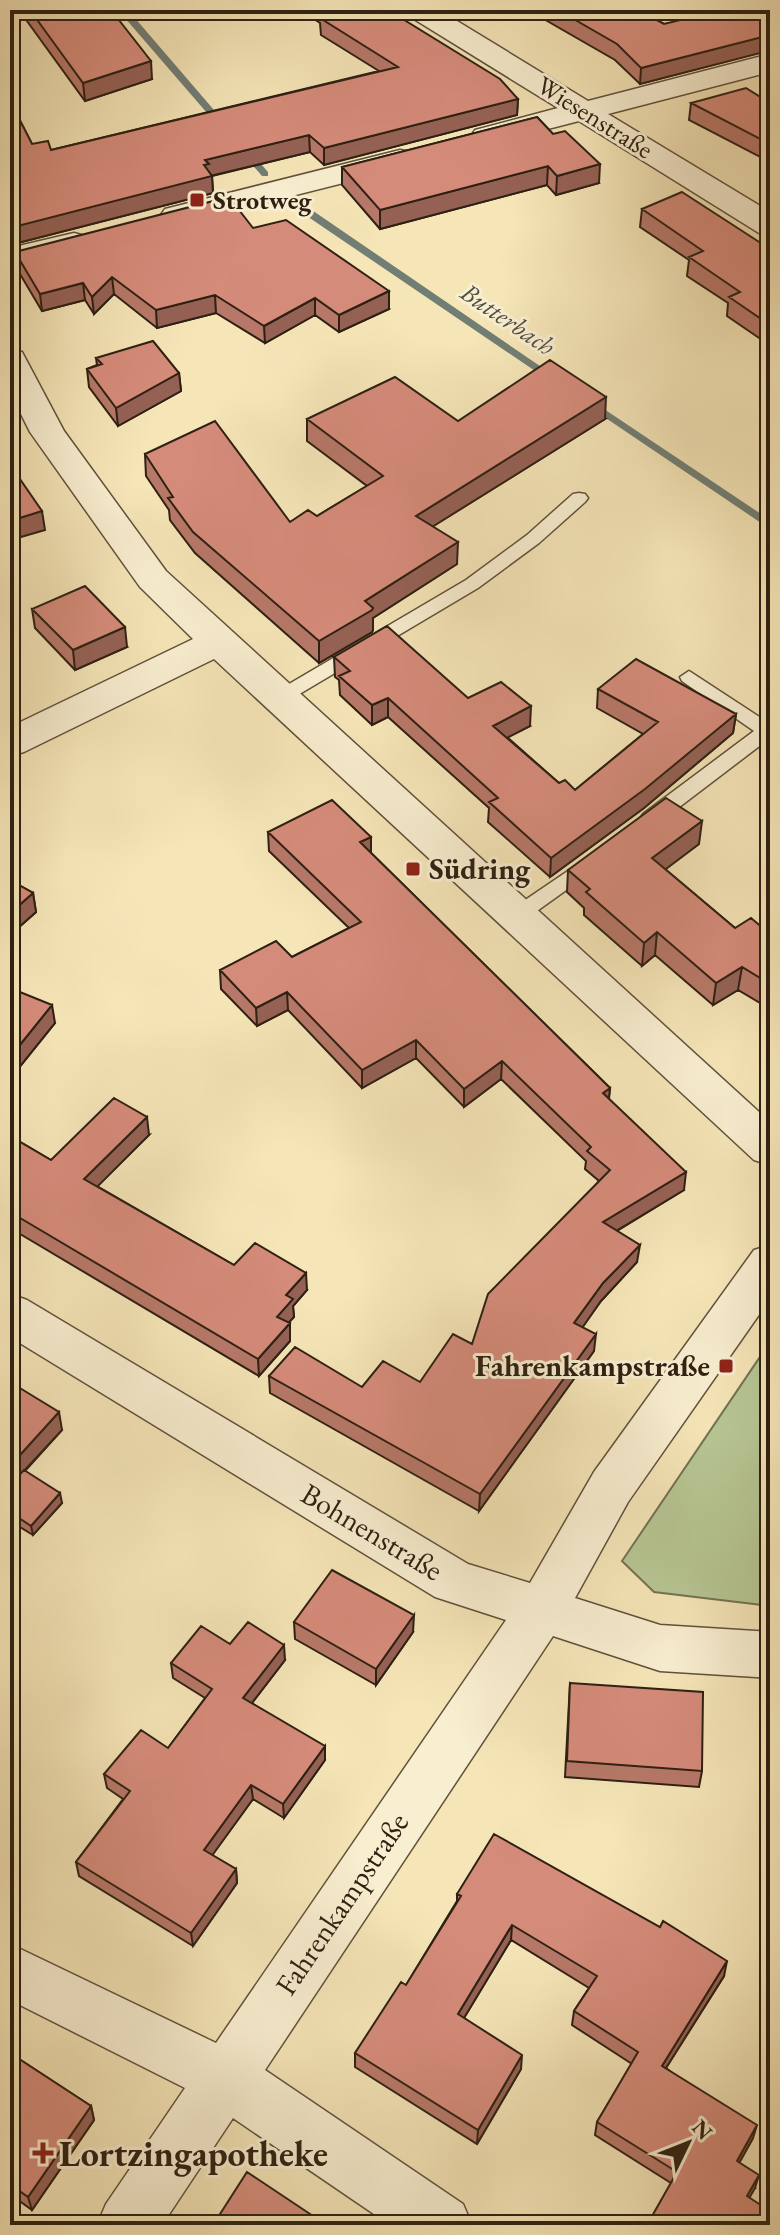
<svg xmlns="http://www.w3.org/2000/svg" width="780" height="2235" font-family="'EB Garamond',serif">
	<style>
		.green { fill: #b6c693; stroke: #727352; stroke-width: 2 }
		.lines { fill: none; stroke-linecap: round; stroke-linejoin: round }
		.stream { fill: #717e74; fill-rule: evenodd }
		.service-casing { stroke: #60513b; stroke-width: 3 }
		.minor-casing { stroke: #60513b; stroke-width: 3 }
		.service { fill: #f8eed0; fill-rule: evenodd }
		.minor { fill: #f8eed0; fill-rule: evenodd }
		.wall { fill: #b77869; stroke: #2e2012; stroke-width: 2 }
		.shaded-wall { fill: #956155; stroke: #2e2012; stroke-width: 2 }
		.building { fill: #d58b7a; stroke: #2e2012; stroke-width: 2 }
		.poi-dot { fill: #8f2418; stroke: #f8eed0; stroke-width: 3 }
		.labels { text-anchor: middle; stroke-width: 6; stroke-linejoin: round; paint-order: stroke }
		.far-street-label { font-size: 26px; fill: #2e2012; stroke: #f8eed0 }
		.far-poi-label { font-size: 26px; font-weight: bold; fill: #2e2012; stroke: #f8eed0; text-anchor: start }
		.far-water-label { font-size: 26px; font-style: italic; fill: #504f43; stroke: #f8eed0 }
		.poi-label { font-size: 30px; font-weight: bold; fill: #2e2012; stroke: #f8eed0; text-anchor: start }
		.street-label { font-size: 30px; fill: #2e2012; stroke: #f8eed0 }
		.near-poi-label { font-size: 36px; font-weight: bold; fill: #2e2012; stroke: #f8eed0; text-anchor: start }
	</style>
	<rect width="100%" height="100%" fill="#f5e5b7"/>
	<filter id="stains"><feTurbulence type="fractalNoise" baseFrequency=".0025" numOctaves="4"/><feColorMatrix values="0 0 0 0 .2 0 0 0 0 .09 0 0 0 0 .02 0 0 0 .5 -.17"/></filter>
	<radialGradient id="worn" r=".72"><stop offset=".6" stop-color="#630" stop-opacity="0"/><stop offset="1" stop-color="#630" stop-opacity=".3"/></radialGradient>
	<path class="green" d="M 770,1342 L 770,1606 L 654,1592 L 622,1561 Z"/>
	<g class="lines">
		<path class="stream" d="M 118,10 L 128,10 L 226,124 L 226,128 L 220,128 Z
			M 241,148 L 247,148 L 268,172 L 268,176 L 262,176 L 241,152 Z
			M 299,203 L 303,204 L 556,377 L 555,379 L 547,379 L 295,208 L 295,204 Z
			M 592,401 L 770,520 L 770,529 L 588,406 L 587,404 Z"/>
		<g class="service-casing">
			<path id="service" d="M 579,493 L 585,494 L 588,498 L 585,502 L 539,543 L 478,588 L 286,702 L 272,702 L 269,698 L 272,694 L 466,580 L 527,535 L 573,494 Z
				M 689,671 L 770,724 L 770,738 L 657,824 L 643,824 L 640,819 L 643,814 L 754,731 L 682,681 L 680,677 Z
				M 590,856 L 597,858 L 600,863 L 597,868 L 523,921 L 509,921 L 506,916 L 509,911 Z"/>
		</g>
		<g class="minor-casing">
			<path id="minor" d="M 405,10 L 439,10 L 588,101 L 770,54 L 770,72 L 608,114 L 770,212 L 770,235 L 759,233 L 579,121 L 486,145 L 475,142 L 471,136 L 475,130 L 558,108 L 409,16 Z
				M 400,150 L 411,152 L 415,159 L 411,166 L 176,225 L 165,223 L 160,216 L 165,209 Z
				M 74,233 L 85,236 L 90,243 L 85,250 L 10,268 L 10,248 Z
				M 10,349 L 22,352 L 64,431 L 166,571 L 770,1122 L 770,1165 L 754,1160 L 214,659 L 24,752 L 10,756 L 10,727 L 193,639 L 140,587 L 30,432 L 10,392 Z
				M 770,1245 L 770,1299 L 628,1502 L 575,1598 L 660,1625 L 770,1632 L 770,1678 L 660,1671 L 553,1636 L 265,2070 L 463,2204 L 472,2225 L 390,2225 L 233,2118 L 162,2225 L 97,2225 L 106,2204 L 185,2088 L 10,2000 L 10,1944 L 216,2043 L 506,1620 L 435,1597 L 10,1337 L 10,1294 L 27,1300 L 468,1564 L 530,1583 L 594,1472 L 754,1250 Z"/>
		</g>
		<use href="#service" class="service"/>
		<use href="#minor" class="minor"/>
	</g>
	<path class="wall" d="M 19,10 L 111,10 L 152,79 L 85,101 Z
		M 300,10 L 388,10 L 518,99 L 517,115 L 324,165 L 310,152 L 212,176 L 213,193 L 10,245 L 10,101 L 32,144 L 51,150 L 379,71 L 321,35 L 320,23 Z
		M 542,10 L 638,10 L 664,24 L 770,10 L 770,50 L 640,84 L 615,60 L 542,18 Z
		M 691,103 L 770,103 L 770,162 L 689,120 Z
		M 537,117 L 599,183 L 556,195 L 547,185 L 380,229 L 342,185 L 342,167 Z
		M 642,209 L 770,249 L 770,338 L 762,340 L 727,316 L 728,303 L 687,276 L 689,260 L 640,227 Z
		M 253,228 L 389,309 L 339,332 L 315,315 L 265,343 L 216,313 L 157,328 L 114,294 L 94,314 L 85,300 L 42,311 L 17,269 L 15,252 Z
		M 96,358 L 179,373 L 181,391 L 118,426 L 89,387 L 87,369 L 97,365 Z
		M 307,419 L 458,421 L 605,419 L 433,526 L 457,564 L 373,618 L 373,630 L 372,632 L 319,663 L 195,553 L 170,520 L 169,510 L 146,476 L 145,454 L 290,522 L 317,516 L 367,486 L 307,441 Z
		M 32,609 L 127,647 L 75,670 L 35,628 Z
		M 334,657 L 468,698 L 530,726 L 507,737 L 559,783 L 575,790 L 643,734 L 597,708 L 598,689 L 736,714 L 733,733 L 644,808 L 550,877 L 488,822 L 489,808 L 388,717 L 372,725 L 340,695 L 339,680 L 335,677 Z
		M 268,832 L 371,853 L 610,1088 L 609,1099 L 684,1190 L 617,1231 L 637,1262 L 601,1301 L 582,1327 L 594,1351 L 479,1511 L 270,1393 L 269,1376 L 362,1387 L 420,1382 L 472,1344 L 599,1181 L 585,1169 L 586,1161 L 501,1079 L 464,1107 L 416,1058 L 362,1088 L 288,1010 L 257,1026 L 221,989 L 220,970 L 292,957 L 349,928 L 269,851 Z
		M 699,844 L 665,869 L 735,928 L 770,934 L 770,1009 L 738,990 L 713,1005 L 655,955 L 642,966 L 584,915 L 584,908 L 567,892 L 568,870 Z
		M 10,880 L 33,893 L 36,912 L 18,928 L 19,937 L 10,938 Z
		M 10,988 L 55,1023 L 14,1074 L 10,1072 Z
		M 149,1135 L 97,1186 L 234,1265 L 307,1290 L 293,1306 L 294,1317 L 288,1323 L 290,1323 L 290,1341 L 259,1376 L 10,1228 L 10,1136 L 51,1160 Z
		M 10,1382 L 62,1430 L 25,1471 L 62,1503 L 33,1535 L 10,1521 Z
		M 294,1622 L 413,1632 L 376,1685 L 295,1639 Z
		M 230,1644 L 285,1660 L 252,1703 L 325,1760 L 284,1818 L 253,1799 L 212,1855 L 236,1869 L 237,1883 L 193,1946 L 79,1876 L 76,1862 L 123,1799 L 107,1788 L 104,1774 L 168,1748 L 205,1698 L 173,1678 L 171,1663 Z
		M 570,1683 L 702,1771 L 699,1787 L 565,1777 Z
		M 457,1894 L 724,1976 L 666,2068 L 753,2138 L 739,2163 L 755,2188 L 671,2183 L 595,2135 L 597,2122 L 632,2064 L 572,2025 L 574,2011 L 589,1988 L 511,1940 L 464,2018 L 521,2069 L 477,2144 L 355,2067 L 355,2053 L 406,1985 L 457,1901 Z
		M 10,2053 L 91,2106 L 94,2120 L 32,2210 L 10,2194 Z"/>
	<path class="shaded-wall" d="M 321,10 L 356,10 L 322,19 Z
		M 770,35 L 770,50 L 768,51 L 640,84 L 641,68 Z
		M 151,61 L 152,79 L 85,101 L 83,83 Z
		M 518,99 L 517,115 L 324,165 L 324,148 Z
		M 309,135 L 310,152 L 210,176 L 212,176 L 213,193 L 10,245 L 10,228 L 204,165 L 205,160 Z
		M 600,164 L 599,183 L 556,195 L 557,176 Z
		M 548,166 L 547,185 L 380,229 L 380,210 Z
		M 112,277 L 114,294 L 94,314 L 92,297 Z
		M 83,283 L 85,300 L 42,311 L 40,294 Z
		M 389,291 L 389,309 L 339,332 L 339,315 Z
		M 215,295 L 216,313 L 157,328 L 156,310 Z
		M 315,298 L 315,315 L 265,343 L 264,326 Z
		M 770,320 L 770,338 L 762,340 L 764,321 Z
		M 179,373 L 181,391 L 118,426 L 116,408 Z
		M 606,397 L 605,419 L 416,537 L 416,516 Z
		M 17,464 L 20,482 L 11,466 Z
		M 42,511 L 45,530 L 14,539 L 15,545 L 10,546 L 10,521 Z
		M 458,542 L 457,564 L 373,618 L 373,630 L 372,632 L 319,663 L 319,641 L 365,601 Z
		M 125,627 L 127,647 L 75,670 L 73,650 Z
		M 388,698 L 388,717 L 372,725 L 372,705 Z
		M 531,706 L 530,726 L 493,745 L 493,726 Z
		M 736,714 L 733,733 L 644,808 L 550,877 L 551,858 Z
		M 702,821 L 699,844 L 650,881 L 652,858 Z
		M 371,837 L 371,855 L 360,842 Z
		M 33,893 L 36,912 L 18,928 L 19,937 L 15,909 Z
		M 657,932 L 655,955 L 642,966 L 644,943 Z
		M 742,967 L 738,990 L 713,1005 L 716,983 Z
		M 287,992 L 288,1010 L 257,1026 L 256,1008 Z
		M 52,1005 L 55,1023 L 14,1074 L 11,1056 Z
		M 416,1040 L 416,1058 L 362,1088 L 362,1070 Z
		M 502,1061 L 501,1079 L 464,1107 L 464,1089 Z
		M 610,1088 L 608,1106 L 603,1093 Z
		M 147,1117 L 149,1135 L 87,1197 L 84,1179 Z
		M 686,1172 L 684,1190 L 601,1240 L 603,1222 Z
		M 640,1245 L 637,1262 L 601,1301 L 573,1341 L 574,1323 L 603,1283 Z
		M 306,1273 L 307,1290 L 293,1306 L 294,1317 L 278,1334 L 277,1317 L 286,1295 Z
		M 290,1323 L 290,1341 L 259,1376 L 258,1359 Z
		M 596,1334 L 594,1351 L 479,1511 L 480,1494 Z
		M 59,1412 L 62,1430 L 10,1486 L 10,1466 Z
		M 60,1493 L 62,1503 L 33,1535 L 31,1526 Z
		M 414,1615 L 413,1632 L 376,1685 L 376,1669 Z
		M 284,1645 L 285,1660 L 245,1712 L 243,1698 Z
		M 325,1746 L 325,1760 L 284,1818 L 283,1804 Z
		M 15,1762 L 19,1776 L 10,1786 L 10,1768 Z
		M 251,1785 L 253,1799 L 206,1864 L 204,1850 Z
		M 236,1869 L 237,1883 L 193,1946 L 191,1933 Z
		M 512,1925 L 511,1940 L 458,2028 L 458,2014 Z
		M 727,1961 L 724,1976 L 659,2079 L 662,2066 Z
		M 522,2055 L 521,2069 L 477,2144 L 478,2130 Z
		M 91,2106 L 94,2120 L 32,2210 L 28,2197 Z
		M 757,2125 L 753,2138 L 733,2174 L 737,2161 Z
		M 759,2175 L 755,2188 L 743,2209 L 747,2196 Z"/>
	<path class="building" d="M 30,10 L 111,10 L 151,61 L 83,83 Z
		M 341,10 L 388,10 L 500,79 L 518,99 L 324,148 L 309,135 L 205,160 L 209,164 L 204,165 L 212,176 L 10,228 L 10,101 L 32,144 L 48,141 L 51,150 L 398,67 L 320,18 Z
		M 558,10 L 638,10 L 664,24 L 721,10 L 770,10 L 770,35 L 641,68 L 617,44 Z
		M 746,88 L 770,103 L 770,144 L 691,103 Z
		M 537,117 L 553,134 L 565,131 L 600,164 L 557,176 L 548,166 L 380,210 L 342,167 Z
		M 682,192 L 770,249 L 770,320 L 764,321 L 729,297 L 740,292 L 689,257 L 703,251 L 642,209 Z
		M 229,197 L 253,228 L 286,220 L 389,291 L 339,315 L 315,298 L 264,326 L 215,295 L 156,310 L 112,277 L 92,297 L 83,283 L 40,294 L 15,252 Z
		M 153,341 L 179,373 L 116,408 L 87,369 L 102,364 L 96,358 Z
		M 550,360 L 606,397 L 416,516 L 458,542 L 365,601 L 373,608 L 372,610 L 319,641 L 193,532 L 168,498 L 173,497 L 145,454 L 215,421 L 290,522 L 308,510 L 317,516 L 383,476 L 307,419 L 395,377 L 458,421 Z
		M 10,457 L 17,464 L 11,466 L 42,511 L 10,521 Z
		M 85,586 L 125,627 L 73,650 L 32,609 Z
		M 387,626 L 468,698 L 501,682 L 531,706 L 493,726 L 559,783 L 565,780 L 575,790 L 658,722 L 598,689 L 636,659 L 736,714 L 645,789 L 551,858 L 489,802 L 498,798 L 388,698 L 372,705 L 339,676 L 350,671 L 334,657 Z
		M 666,798 L 702,821 L 652,858 L 735,928 L 751,918 L 770,934 L 770,984 L 742,967 L 716,983 L 657,932 L 644,943 L 586,892 L 590,889 L 568,870 Z
		M 332,800 L 371,837 L 360,842 L 610,1088 L 603,1093 L 686,1172 L 603,1222 L 640,1245 L 603,1283 L 574,1323 L 596,1334 L 480,1494 L 269,1376 L 295,1347 L 362,1387 L 383,1361 L 420,1382 L 453,1334 L 472,1344 L 488,1294 L 610,1170 L 587,1151 L 591,1147 L 502,1061 L 464,1089 L 416,1040 L 362,1070 L 287,992 L 256,1008 L 220,970 L 276,941 L 292,957 L 361,922 L 268,832 Z
		M 10,880 L 33,893 L 15,909 L 16,917 L 10,918 Z
		M 10,988 L 52,1005 L 11,1056 L 10,1055 Z
		M 114,1098 L 147,1117 L 84,1179 L 234,1265 L 255,1243 L 306,1273 L 286,1295 L 293,1299 L 277,1317 L 290,1323 L 258,1359 L 10,1212 L 10,1136 L 51,1160 Z
		M 10,1382 L 59,1412 L 10,1466 Z
		M 24,1470 L 60,1493 L 31,1526 L 10,1512 L 10,1485 Z
		M 332,1570 L 414,1615 L 376,1669 L 294,1622 Z
		M 248,1622 L 284,1645 L 243,1698 L 325,1746 L 283,1804 L 251,1785 L 204,1850 L 236,1869 L 191,1933 L 76,1862 L 130,1791 L 104,1774 L 141,1730 L 168,1748 L 212,1689 L 171,1663 L 201,1626 L 230,1644 Z
		M 570,1683 L 703,1692 L 702,1771 L 567,1761 Z
		M 10,1758 L 15,1762 L 10,1768 Z
		M 494,1834 L 660,1927 L 663,1921 L 727,1961 L 662,2066 L 757,2125 L 737,2161 L 759,2175 L 747,2196 L 770,2211 L 770,2225 L 647,2225 L 677,2172 L 597,2122 L 638,2052 L 574,2011 L 597,1976 L 512,1925 L 458,2014 L 522,2055 L 478,2130 L 355,2053 L 401,1982 L 406,1985 L 461,1896 L 457,1894 Z
		M 10,2053 L 91,2106 L 28,2197 L 10,2184 Z
		M 247,2172 L 325,2224 L 325,2225 L 213,2225 Z"/>
	<g class="poi-dot">
		<rect x="189" y="192" width="16" height="16" rx="4"/>
		<rect x="405" y="861" width="16" height="16" rx="4"/>
		<rect x="718" y="1358" width="16" height="16" rx="4"/>
		<path d="M39 2141h8v8h8v8h-8v8h-8v-8h-8v-8h8z"/>
	</g>
	<g class="labels">
		<g class="far-street-label">
			<text transform="translate(595 117) rotate(32)" y="9">Wiesenstraße</text>
		</g>
		<g class="far-poi-label">
			<text x="213" y="209">Strotweg</text>
		</g>
		<g class="far-water-label">
			<text transform="translate(508 319) rotate(34)" y="9">Butterbach</text>
		</g>
		<g class="poi-label">
			<text x="429" y="879">Südring</text>
			<text x="710" y="1376" text-anchor="end">Fahrenkampstraße</text>
		</g>
		<g class="street-label">
			<text transform="translate(372 1532) rotate(31)" y="10">Bohnenstraße</text>
			<text transform="translate(342 1904) rotate(-56)" y="10">Fahrenkampstraße</text>
		</g>
		<g class="near-poi-label">
			<text x="59" y="2166">Lortzingapotheke</text>
		</g>
	</g>
	<rect width="780" height="2235" fill="none" stroke="#f5e5b7" stroke-width="40"/>
	<rect x="12" y="12" width="756" height="2211" fill="none" stroke="#2e2012" stroke-width="4"/>
	<rect x="20" y="20" width="740" height="2195" fill="none" stroke="#2e2012" stroke-width="2"/>
	<g transform="translate(688 2143) rotate(47)" stroke="#f8eed0" stroke-width="6" paint-order="stroke">
	<path d="M0-6L14 30L0 20L-14 30Z" fill="#2e2012"/>
	<text y="-12" font-size="22" font-weight="bold" text-anchor="middle" fill="#2e2012">N</text>
	</g>
	<rect width="100%" height="100%" filter="url(#stains)"/>
	<rect width="100%" height="100%" fill="url(#worn)"/>
</svg>
